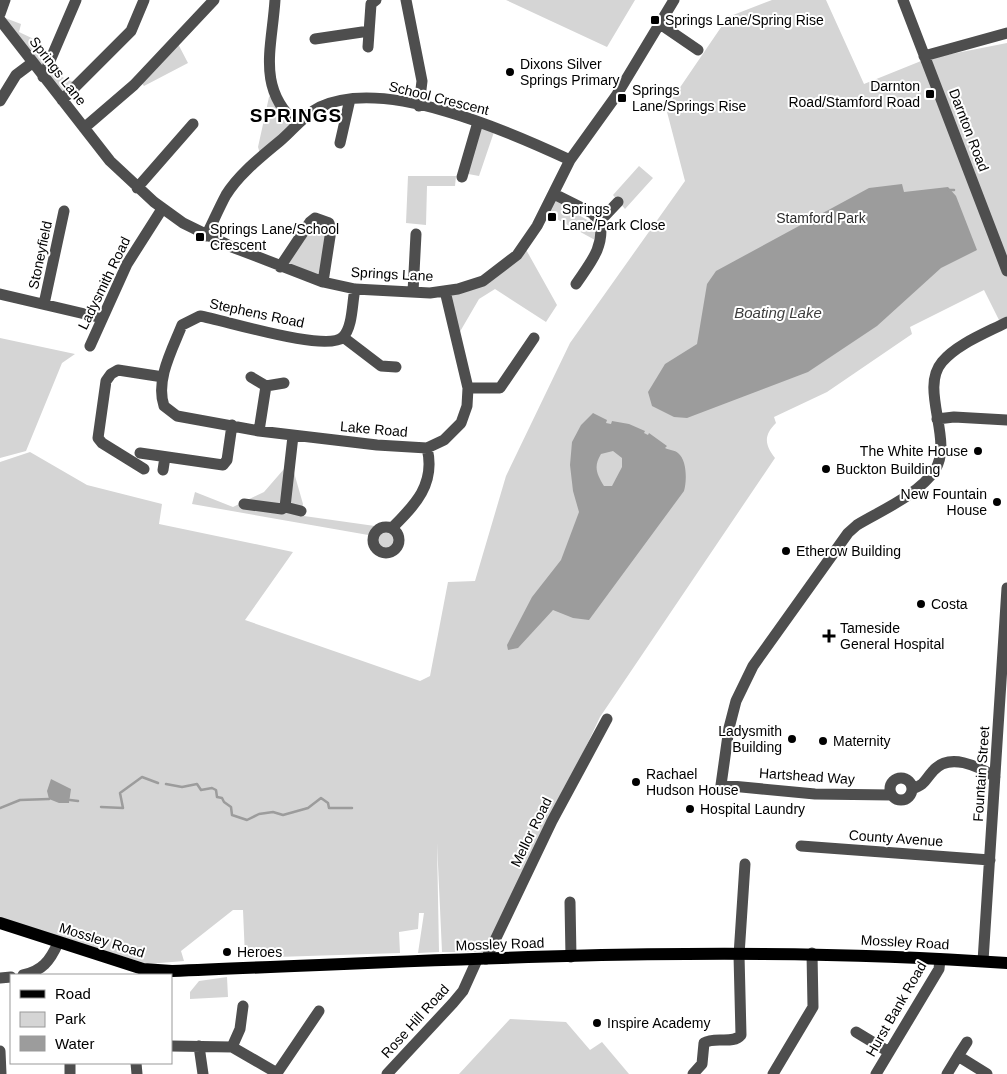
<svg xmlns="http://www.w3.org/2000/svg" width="1007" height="1074" font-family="Arial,sans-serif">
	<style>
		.green { fill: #d5d5d5 }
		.water { fill: #9c9c9c; fill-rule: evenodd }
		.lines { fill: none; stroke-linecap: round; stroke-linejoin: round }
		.stream { stroke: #9c9c9c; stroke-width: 2.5 }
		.minor { stroke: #4e4e4e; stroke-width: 11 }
		.major { stroke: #000; stroke-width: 12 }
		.poi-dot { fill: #000; stroke: #fff; stroke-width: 2 }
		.labels { text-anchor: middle; stroke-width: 4; stroke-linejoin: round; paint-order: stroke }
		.poi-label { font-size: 14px; fill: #000; stroke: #fff; text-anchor: start }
		.street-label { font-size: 14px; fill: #000; stroke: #fff }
		.park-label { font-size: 14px; fill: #2c2c2c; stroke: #fff }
		.water-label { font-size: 15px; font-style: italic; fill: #3d3d3d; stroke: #fff }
		.district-label { font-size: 19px; font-weight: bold; letter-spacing: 1px; fill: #000; stroke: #fff }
	</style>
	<rect width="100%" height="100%" fill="#fff"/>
	<path class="green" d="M 506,0 L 635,0 L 607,47 Z
		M 772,0 L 826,0 L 864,84 L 926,59 L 1007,43 L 1007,316 L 999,320 L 984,290 L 910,327 L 912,334 L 827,392 L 774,417 L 776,423 C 764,435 764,444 775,458 L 600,717 L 489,952 L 442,952 L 437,843 L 439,952 L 418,953 L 424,913 L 419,913 L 418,929 L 399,932 L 400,953 L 249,958 L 245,957 L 243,910 L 233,910 L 181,951 L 184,961 L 148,964 L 0,919 L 0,462 L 30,452 L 87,485 L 162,504 L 159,524 L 293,552 L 245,620 L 420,681 L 430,676 L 448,582 L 475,581 L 506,476 L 570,343 L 685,181 L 666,108 L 728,17 Z
		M 0,16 L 21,24 L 19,32 L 40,42 L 39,47 L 53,54 L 46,70 L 78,84 L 62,100 Z
		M 176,40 L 188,63 L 144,86 L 139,80 Z
		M 273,93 L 297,124 L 261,157 L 258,147 L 269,97 Z
		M 478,122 L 494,132 L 479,176 L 463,173 Z
		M 639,166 L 653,178 L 625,209 L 613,195 Z
		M 408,176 L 456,176 L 455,186 L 427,186 L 426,225 L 406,223 Z
		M 554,194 L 571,201 L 570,210 L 589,221 L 594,215 L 600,221 L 595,240 L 544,212 Z
		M 310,222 L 329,223 L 323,282 L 280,267 Z
		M 524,246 L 557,305 L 546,322 L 495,289 L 479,299 L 458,335 L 445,291 L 470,286 Z
		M 0,338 L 75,354 L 62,363 L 26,451 L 0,458 Z
		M 284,469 L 293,469 L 303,504 L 301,511 L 304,516 L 389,528 L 398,534 L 398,546 L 392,552 L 385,553 L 376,548 L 374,536 L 192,504 L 195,492 L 233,507 L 264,492 Z
		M 227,977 L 228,997 L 190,999 L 190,992 L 199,981 Z
		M 510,1019 L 566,1022 L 590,1050 L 602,1042 L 629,1074 L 459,1074 Z"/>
	<path class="water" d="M 902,184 L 904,192 L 948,187 L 956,196 L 977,250 L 941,268 L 877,326 L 808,372 L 687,418 L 674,417 L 652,406 L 648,392 L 665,364 L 697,344 L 707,284 L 716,271 L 869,188 Z
		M 593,413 L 607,420 L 606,423 L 611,424 L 612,421 L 629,424 L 645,431 L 644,433 L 648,435 L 649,433 L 667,446 L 665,448 C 669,450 675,450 678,453 C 687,460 687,481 684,491 L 589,620 L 573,618 L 553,610 L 518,648 L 508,650 L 507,645 L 532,597 L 561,560 L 579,512 L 573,491 L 570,465 L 572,442 L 581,425 ZM 613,451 L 622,458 L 622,467 L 612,486 L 604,486 C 597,474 593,467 601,454 Z
		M 51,779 L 71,789 L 69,803 L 59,803 L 49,799 L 47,791 Z"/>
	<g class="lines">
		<path class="stream" d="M 949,190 L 954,190
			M 166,784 L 182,787 L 197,784 L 201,790 L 212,788 L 216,790 L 217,797 L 222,798 L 224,802 L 231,807 L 232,815 L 247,820 L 259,814 L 273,812 L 283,815 L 308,808 L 321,798 L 328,803 L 329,808 L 352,808
			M 70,800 L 78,801
			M 101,807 L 123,808 L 120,793 L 142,777 L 158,783
			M 0,808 L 20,800 L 49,799"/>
		<path class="minor" d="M 275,0 C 272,48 256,88 297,124
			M 406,0 L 422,81 L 419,106
			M 903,0 L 1007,271
			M 0,14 L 5,0
			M 0,20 L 110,161 L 154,202 L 183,223 L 232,247 L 323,282 L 355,289 L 430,293 L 458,289 L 483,281 L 517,255 L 537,226 L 570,160 L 616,96 L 674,0
			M 660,24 L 698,50
			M 315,39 L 369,31
			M 368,47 L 371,4 L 376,0
			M 924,56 L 1007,33
			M 43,77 L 76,0
			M 62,100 L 131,31 L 144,0
			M 0,101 L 16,75 L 32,63
			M 84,128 L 134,85 L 214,0
			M 340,143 L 350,99
			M 462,177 L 478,122
			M 137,188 L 193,124
			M 554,194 L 592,213 L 600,221 L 618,202
			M 206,236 C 213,222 219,208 226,195 C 239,174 261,157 280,141 C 293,130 304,115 320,107 C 384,76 510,132 570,160
			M 280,267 L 310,222 L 315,218 L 329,223 L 331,230 L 323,282
			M 576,284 C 590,263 605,247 600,221
			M 355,289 C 352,302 353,327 343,337 C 327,353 224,320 200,316 L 182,325 C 173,348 155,380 164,406 L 177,416 L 259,431 L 377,445 L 427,448 L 444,440 L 461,423 L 467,406 L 468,388 L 445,291
			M 413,292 L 416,234
			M 0,294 L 102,318
			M 44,304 L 64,211
			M 343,337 L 381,366 L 396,367
			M 90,346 L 127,264 L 162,209
			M 251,377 L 266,386 L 284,383
			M 468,388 L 500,388 L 534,338
			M 937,419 L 954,417 L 1007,420
			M 259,431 L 266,386
			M 140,453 L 223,465 L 227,460 L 232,425
			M 144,469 L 102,443 L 98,438 L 106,381 L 111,374 L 118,370 L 163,377
			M 163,470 L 165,457
			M 244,504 L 282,509 L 285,507 L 293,436
			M 285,507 L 301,511
			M373 540a13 13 0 1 1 26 0a13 13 0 1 1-26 0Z
			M 392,528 C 415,505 436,484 427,448
			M890 789a11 11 0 1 1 22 0a11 11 0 1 1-22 0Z
			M 912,789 C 926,784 924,781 933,771 C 949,752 978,766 995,777
			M 891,795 L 815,794 L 721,785 L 729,728 L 736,701 L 753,666 L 848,533 L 857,525 C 882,510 918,495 935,470 C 954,440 919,389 942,362 C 957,344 986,333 1007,322
			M 801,846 L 990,860
			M 570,902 L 571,957
			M 486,959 L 552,821 L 607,719
			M 983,961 L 1007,588
			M 23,975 C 42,971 50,961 58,943
			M 0,978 L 11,977
			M 856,1032 L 889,1052
			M 171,1046 L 232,1047 L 240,1029 L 243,1006
			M 199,1046 L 203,1074
			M 232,1047 L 277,1073 L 319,1011
			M 0,1051 L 1,1074
			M 958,1056 L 967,1042
			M 70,1063 L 70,1074
			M 136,1063 L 137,1074
			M 387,1074 L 453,1003 L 463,991 L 477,960
			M 693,1074 L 702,1064 L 704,1043 C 715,1036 733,1045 741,1035 L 739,955 L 745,864
			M 773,1074 L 813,1007 L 812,953
			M 876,1074 L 939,969 L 940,959
			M 947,1074 L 958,1056 L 987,1074"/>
		<path class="major" d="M 0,923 L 143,969 L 172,971 C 450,960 729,943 1007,963"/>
	</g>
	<g class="poi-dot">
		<rect x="650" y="15" width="10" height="10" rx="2.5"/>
		<circle cx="510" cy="72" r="5"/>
		<rect x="925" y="89" width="10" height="10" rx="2.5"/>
		<rect x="617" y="93" width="10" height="10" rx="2.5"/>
		<rect x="547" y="212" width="10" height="10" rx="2.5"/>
		<rect x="195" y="232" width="10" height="10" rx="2.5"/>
		<circle cx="978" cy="451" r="5"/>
		<circle cx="826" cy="469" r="5"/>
		<circle cx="997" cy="502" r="5"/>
		<circle cx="786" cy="551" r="5"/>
		<circle cx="921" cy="604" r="5"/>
		<path d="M826.5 628.5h5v5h5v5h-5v5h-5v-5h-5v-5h5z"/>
		<circle cx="792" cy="739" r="5"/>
		<circle cx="823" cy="741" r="5"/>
		<circle cx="636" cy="782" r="5"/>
		<circle cx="690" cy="809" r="5"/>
		<circle cx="227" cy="952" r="5"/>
		<circle cx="597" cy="1023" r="5"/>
	</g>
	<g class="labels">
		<g class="poi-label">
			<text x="665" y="25">Springs Lane/Spring Rise</text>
			<text x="520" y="69">Dixons Silver<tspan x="520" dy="16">Springs Primary</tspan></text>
			<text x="920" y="91" text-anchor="end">Darnton<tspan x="920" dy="16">Road/Stamford Road</tspan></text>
			<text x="632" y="95">Springs<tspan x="632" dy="16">Lane/Springs Rise</tspan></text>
			<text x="562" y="214">Springs<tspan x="562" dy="16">Lane/Park Close</tspan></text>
			<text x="210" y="234">Springs Lane/School<tspan x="210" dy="16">Crescent</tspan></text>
			<text x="968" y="456" text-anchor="end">The White House</text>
			<text x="836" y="474">Buckton Building</text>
			<text x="987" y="499" text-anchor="end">New Fountain<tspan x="987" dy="16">House</tspan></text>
			<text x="796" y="556">Etherow Building</text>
			<text x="931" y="609">Costa</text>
			<text x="840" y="633">Tameside<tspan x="840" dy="16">General Hospital</tspan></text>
			<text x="782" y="736" text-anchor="end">Ladysmith<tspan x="782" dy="16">Building</tspan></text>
			<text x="833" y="746">Maternity</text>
			<text x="646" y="779">Rachael<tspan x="646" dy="16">Hudson House</tspan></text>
			<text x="700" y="814">Hospital Laundry</text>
			<text x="237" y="957">Heroes</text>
			<text x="607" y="1028">Inspire Academy</text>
		</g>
		<g class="street-label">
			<text transform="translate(58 71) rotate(52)" y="5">Springs Lane</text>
			<text transform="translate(439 98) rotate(14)" y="5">School Crescent</text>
			<text transform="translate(969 130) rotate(69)" y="5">Darnton Road</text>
			<text transform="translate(40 255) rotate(-78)" y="5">Stoneyfield</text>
			<text transform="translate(392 274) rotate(3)" y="5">Springs Lane</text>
			<text transform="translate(104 283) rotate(-64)" y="5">Ladysmith Road</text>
			<text transform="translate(257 313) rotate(12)" y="5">Stephens Road</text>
			<text transform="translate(374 429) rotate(5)" y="5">Lake Road</text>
			<text transform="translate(981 774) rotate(-86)" y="5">Fountain Street</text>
			<text transform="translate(807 776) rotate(4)" y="5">Hartshead Way</text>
			<text transform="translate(531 832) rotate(-64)" y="5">Mellor Road</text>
			<text transform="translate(896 838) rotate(4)" y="5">County Avenue</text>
			<text transform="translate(102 940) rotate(17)" y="5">Mossley Road</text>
			<text transform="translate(905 942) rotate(3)" y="5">Mossley Road</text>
			<text transform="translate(500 944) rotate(-2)" y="5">Mossley Road</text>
			<text transform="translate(896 1009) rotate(-60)" y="5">Hurst Bank Road</text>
			<text transform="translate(415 1021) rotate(-48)" y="5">Rose Hill Road</text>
		</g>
		<g class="park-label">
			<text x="821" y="223">Stamford Park</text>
		</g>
		<g class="water-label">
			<text x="778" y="318">Boating Lake</text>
		</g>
		<g class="district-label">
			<text x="296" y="122">SPRINGS</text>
		</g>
	</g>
	<rect x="10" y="974" width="162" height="90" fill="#ffffff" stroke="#999999"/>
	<rect x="20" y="990" width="25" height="8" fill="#000000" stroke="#999999"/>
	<text x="55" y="999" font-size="15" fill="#000000">Road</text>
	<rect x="20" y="1012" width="25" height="15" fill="#d5d5d5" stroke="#999999"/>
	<text x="55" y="1024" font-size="15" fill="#000000">Park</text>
	<rect x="20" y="1036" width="25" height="15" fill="#9c9c9c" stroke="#999999"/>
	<text x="55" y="1049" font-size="15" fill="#000000">Water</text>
</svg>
